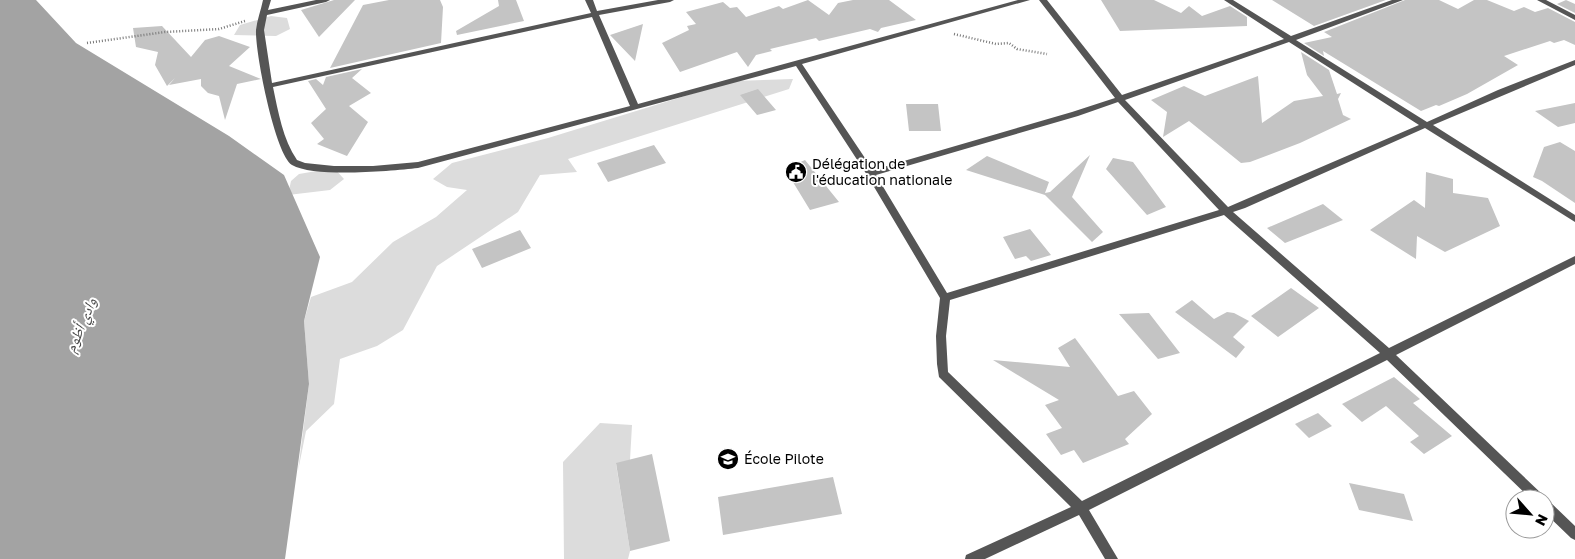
<svg xmlns="http://www.w3.org/2000/svg" width="1575" height="559" font-family="'Golos Text','Noto Naskh Arabic',sans-serif">
	<style>
		.green { fill: #dcdcdc }
		.water { fill: #a3a3a3 }
		.building { fill: #c4c4c4 }
		.lines { fill: none; stroke-linecap: round; stroke-linejoin: round }
		.path { stroke: #777; stroke-width: 2.5; stroke-dasharray: 1 2; stroke-linecap: butt }
		.street { fill: #555; fill-rule: evenodd }
		.labels { text-anchor: middle; stroke-width: 4; stroke-linejoin: round; paint-order: stroke }
		.poi-label { font-size: 14px; fill: #000; stroke: #fff; text-anchor: start }
		.water-label { font-size: 15px; font-style: italic; fill: #444; stroke: #fff }
	</style>
	<rect width="100%" height="100%" fill="#fff"/>
	<path class="green" d="M 271,16 L 287,18 L 290,29 L 276,36 L 234,35 L 240,25 Z
		M 793,79 L 789,89 L 568,159 L 577,172 L 540,175 L 518,212 L 437,266 L 403,330 L 377,346 L 340,359 L 334,404 L 306,431 L 298,471 L 309,384 L 304,321 L 311,297 L 352,282 L 393,242 L 436,217 L 467,190 L 447,187 L 433,179 L 452,163 L 548,138 L 734,81 Z
		M 334,168 L 344,179 L 330,190 L 288,195 L 291,181 L 299,174 Z
		M 600,423 L 632,425 L 630,460 L 616,464 L 630,551 L 628,559 L 564,559 L 563,462 Z"/>
	<path class="water" d="M 0,0 L 36,0 L 76,43 L 229,136 L 284,175 L 320,257 L 304,321 L 309,384 L 285,559 L 0,559 Z"/>
	<path class="building" d="M 334,0 L 355,0 L 319,37 L 301,10 Z
		M 389,0 L 440,0 L 443,7 L 441,43 L 330,68 L 363,5 Z
		M 498,0 L 516,0 L 524,21 L 457,35 L 456,31 L 499,6 Z
		M 808,0 L 829,15 L 838,3 L 853,0 L 889,0 L 916,20 L 881,28 L 878,32 L 870,29 L 819,41 L 816,38 L 770,49 L 772,51 L 756,55 L 748,67 L 737,52 L 680,72 L 662,43 L 689,30 L 687,26 L 696,24 L 686,12 L 723,2 L 730,8 L 737,7 L 746,17 L 779,6 L 783,9 Z
		M 1101,0 L 1154,0 L 1181,13 L 1189,6 L 1202,16 L 1230,6 L 1247,17 L 1247,26 L 1120,31 Z
		M 1272,0 L 1386,0 L 1314,26 Z
		M 1405,0 L 1439,0 L 1458,9 L 1474,0 L 1487,0 L 1514,11 L 1524,7 L 1535,12 L 1548,8 L 1575,22 L 1575,45 L 1564,40 L 1554,43 L 1550,41 L 1504,56 L 1518,65 L 1467,94 L 1439,106 L 1436,105 L 1421,111 L 1323,51 L 1324,56 L 1304,43 L 1332,37 L 1324,32 Z
		M 1566,0 L 1575,4 L 1575,13 L 1557,4 Z
		M 643,24 L 635,61 L 610,35 Z
		M 162,26 L 191,57 L 205,40 L 219,36 L 250,47 L 229,66 L 261,79 L 237,84 L 225,120 L 219,96 L 208,93 L 201,86 L 201,79 L 169,85 L 175,78 L 167,86 L 155,65 L 158,52 L 136,47 L 133,28 Z
		M 1301,52 L 1329,70 L 1337,94 L 1341,93 L 1338,99 L 1343,115 L 1351,119 L 1300,143 L 1250,162 L 1241,163 L 1189,121 L 1163,137 L 1167,112 L 1151,100 L 1184,86 L 1205,96 L 1258,76 L 1262,123 L 1294,101 L 1323,96 L 1307,75 Z
		M 362,69 L 352,78 L 371,93 L 349,106 L 368,122 L 347,156 L 317,144 L 324,139 L 311,123 L 326,109 L 308,81 L 316,79 L 323,85 L 326,77 Z
		M 758,89 L 776,110 L 757,115 L 740,95 Z
		M 1575,103 L 1575,123 L 1558,127 L 1535,111 Z
		M 906,104 L 938,104 L 941,131 L 909,131 Z
		M 1560,142 L 1575,151 L 1575,203 L 1542,181 L 1533,177 L 1544,147 Z
		M 654,145 L 666,163 L 608,182 L 597,163 Z
		M 1090,155 L 1072,197 L 1103,232 L 1092,242 L 1045,195 L 966,170 L 987,156 L 1049,182 L 1045,193 L 1050,192 Z
		M 1113,158 L 1133,162 L 1166,207 L 1147,215 L 1106,169 Z
		M 805,160 L 839,202 L 810,210 L 785,169 Z
		M 1426,172 L 1453,179 L 1453,193 L 1488,198 L 1500,226 L 1445,252 L 1417,236 L 1416,259 L 1370,230 L 1414,200 L 1425,208 Z
		M 1323,204 L 1343,220 L 1285,243 L 1267,228 Z
		M 1030,229 L 1051,255 L 1031,261 L 1026,256 L 1015,259 L 1003,237 Z
		M 520,230 L 531,248 L 482,268 L 472,249 Z
		M 1291,288 L 1319,308 L 1278,337 L 1251,316 Z
		M 1192,300 L 1214,319 L 1227,312 L 1234,313 L 1249,321 L 1233,337 L 1245,347 L 1236,358 L 1175,312 Z
		M 1149,313 L 1180,353 L 1158,359 L 1119,314 Z
		M 1075,338 L 1118,396 L 1134,391 L 1152,414 L 1125,439 L 1129,444 L 1083,463 L 1074,450 L 1061,455 L 1046,434 L 1062,428 L 1045,405 L 1059,400 L 993,360 L 1070,367 L 1058,348 Z
		M 1394,377 L 1420,399 L 1413,403 L 1452,436 L 1424,454 L 1410,442 L 1419,436 L 1386,406 L 1362,422 L 1342,404 Z
		M 1318,413 L 1332,426 L 1309,438 L 1295,424 Z
		M 652,454 L 670,541 L 630,551 L 616,463 Z
		M 833,477 L 842,514 L 723,535 L 718,497 Z
		M 1349,483 L 1404,494 L 1413,521 L 1359,510 Z"/>
	<g class="lines">
		<path class="path" d="M 954,34 L 996,44 L 1009,43 L 1017,49 L 1047,54
			M 87,43 L 165,32 L 219,29 L 245,21"/>
		<path class="street" d="M 263,0 L 271,0 L 268,10 L 316,0 L 330,0 L 326,2 L 267,15 L 264,30 L 272,83 L 591,13 L 585,0 L 593,0 L 597,11 L 658,0 L 674,0 L 670,2 L 599,15 L 638,104 L 1018,0 L 1030,0 L 802,64 L 873,170 L 1072,112 L 1115,98 L 1039,0 L 1047,0 L 1122,95 L 1284,39 L 1224,0 L 1233,0 L 1291,36 L 1392,0 L 1403,0 L 1296,40 L 1427,122 L 1498,90 L 1575,60 L 1575,65 L 1433,125 L 1575,215 L 1575,222 L 1425,128 L 1245,208 L 1233,212 L 1389,348 L 1575,256 L 1575,264 L 1396,355 L 1543,495 L 1545,499 L 1531,499 L 1387,360 L 1089,510 L 1118,559 L 1105,559 L 1079,515 L 985,559 L 965,559 L 966,555 L 1071,507 L 939,377 L 937,364 L 936,336 L 940,298 L 867,175 L 796,66 L 418,168 C 391,171 314,178 292,165 C 275,154 255,52 256,30 C 257,20 261,10 263,0 ZM 592,17 L 630,106 L 418,162 L 373,166 L 334,166 L 305,163 L 297,160 C 283,140 278,111 273,87 ZM 1289,42 L 1419,125 L 1228,207 L 1125,100 ZM 1118,102 L 1219,210 L 947,293 L 876,175 L 1078,116 ZM 1224,215 L 1380,353 L 1082,501 L 948,372 L 946,336 L 950,300 Z
			M 1537,0 L 1546,0 L 1575,15 L 1575,20 Z
			M 1545,499 L 1549,501 L 1575,526 L 1575,540 L 1571,538 L 1545,513 Z"/>
	</g>
	<defs>
		<g id="civic-disc" transform="scale(1.125)"><circle r="9.5" fill="#000" stroke="#fff"/><path d="M-.6-6.5H3V-4.5H.6V-3L4-1V1h2V6H-6V1h2V-1L-.6-3ZM-1.2 2.5V6h2.4V2.5Z" fill="#fff"/></g>
		<g id="school-disc" transform="scale(1.125)"><circle r="9.5" fill="#000" stroke="#fff"/><path d="M0-5L7-2L0 1L-7-2ZM-4 1L0 2.5L4 1V4Q0 6-4 4Z" fill="#fff"/></g>
	</defs>
	<g fill-rule="evenodd">
		<use href="#civic-disc" x="796" y="172"/>
		<use href="#school-disc" x="728" y="459"/>
	</g>
	<g class="labels">
		<g class="poi-label">
			<text x="812" y="169">Délégation de<tspan x="812" dy="16">l'éducation nationale</tspan></text>
			<text x="744" y="464">École Pilote</text>
		</g>
		<g class="water-label">
			<text transform="translate(81 325) rotate(-67)" y="5">وادي أظوم</text>
		</g>
	</g>
	<g transform="translate(1530 514) rotate(117)"><circle r="24" fill="#ffffff" stroke="#999999"/>
	<path d="M0-4L9 19L0 12L-9 19Z" fill="#000000"/>
	<text y="-8" font-size="14" font-weight="bold" text-anchor="middle" fill="#000000">N</text>
	</g>
</svg>
